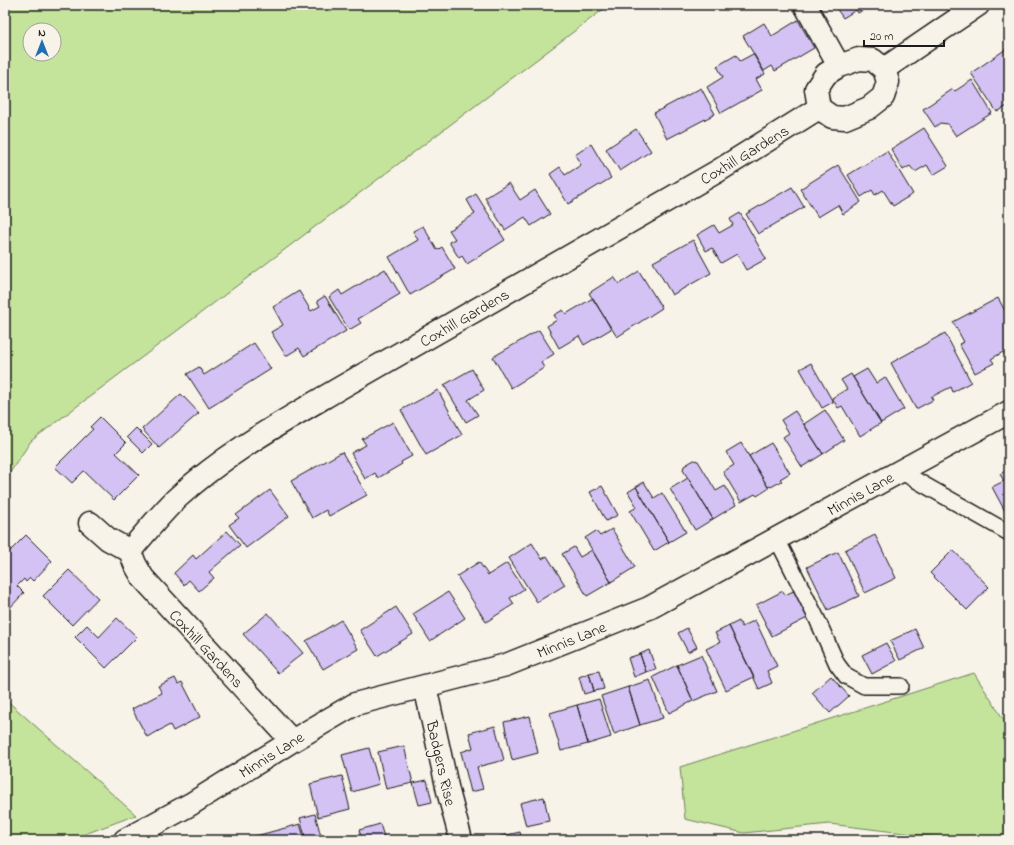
<svg xmlns="http://www.w3.org/2000/svg" width="1014" height="845" font-family="'Indie Flower',sans-serif">
	<style>
		.green { fill: #c4e39b; stroke: #70805c; fill-rule: evenodd }
		.building { fill: #d3c2f3; stroke: #1c1c1c }
		.lines { fill: none; stroke-linecap: round; stroke-linejoin: round }
		.lane-casing { stroke: #1c1c1c; stroke-width: 18 }
		.street-casing { stroke: #1c1c1c; stroke-width: 25 }
		.lane { stroke: #f7f3e8; stroke-width: 15 }
		.street { stroke: #f7f3e8; stroke-width: 22 }
		.labels { text-anchor: middle; stroke-width: 3; stroke-linejoin: round; paint-order: stroke }
		.street-label { font-size: 16px; fill: #1c1c1c; stroke: #f7f3e8 }
	</style>
	<rect width="100%" height="100%" fill="#f7f3e8"/>
	<filter id="ink" filterUnits="userSpaceOnUse"><feTurbulence type="fractalNoise" baseFrequency=".025" numOctaves="2"/><feDisplacementMap in="SourceGraphic" scale="8" xChannelSelector="R" yChannelSelector="G"/><feConvolveMatrix kernelMatrix="1 2 1 2 8 2 1 2 1" color-interpolation-filters="sRGB"/></filter>
	<g filter="url(#ink)">
		<path class="green" d="M 5,5 L 609,5 L 31,441 L 5,480 ZM 30,30 L 54,30 L 54,54 L 30,54 Z
			M 974,673 L 1009,728 L 1009,840 L 962,840 L 829,824 L 744,833 L 685,819 L 680,767 Z
			M 5,699 L 136,815 L 69,840 L 5,840 Z"/>
		<path class="building" d="M 834,5 L 871,5 L 858,13 L 856,10 L 843,18 Z
			M 798,20 L 814,48 L 775,71 L 772,66 L 764,71 L 743,36 L 764,23 L 772,36 Z
			M 1009,47 L 1009,105 L 997,112 L 971,73 Z
			M 753,54 L 765,74 L 756,79 L 762,90 L 721,113 L 707,87 L 723,77 L 717,66 L 736,55 L 740,61 Z
			M 972,80 L 992,113 L 956,136 L 948,124 L 940,123 L 935,127 L 923,109 L 953,89 L 955,91 Z
			M 701,88 L 715,114 L 667,139 L 654,113 Z
			M 924,128 L 948,166 L 933,175 L 927,165 L 915,172 L 910,166 L 903,170 L 891,149 Z
			M 636,129 L 651,151 L 620,171 L 606,149 Z
			M 591,144 L 611,178 L 568,204 L 550,174 L 560,167 L 565,175 L 581,165 L 575,155 Z
			M 887,151 L 913,194 L 893,206 L 883,190 L 875,195 L 872,190 L 861,197 L 848,175 Z
			M 838,165 L 861,202 L 843,214 L 838,205 L 818,217 L 800,189 Z
			M 509,183 L 520,200 L 535,190 L 550,214 L 531,226 L 525,217 L 505,230 L 485,198 Z
			M 792,187 L 804,207 L 758,234 L 746,214 Z
			M 476,194 L 505,240 L 467,264 L 462,256 L 459,258 L 449,242 L 455,239 L 449,230 L 475,214 L 467,200 Z
			M 740,213 L 766,259 L 746,270 L 737,254 L 721,263 L 712,248 L 706,251 L 697,235 L 714,225 L 719,233 L 733,225 L 730,219 Z
			M 423,226 L 437,250 L 442,247 L 455,269 L 410,295 L 389,257 L 418,240 L 413,231 Z
			M 693,240 L 711,273 L 672,295 L 653,262 Z
			M 385,269 L 400,294 L 358,319 L 361,323 L 349,330 L 329,297 L 339,290 L 342,295 Z
			M 639,271 L 662,308 L 617,337 L 589,293 L 614,277 L 619,284 Z
			M 299,291 L 311,311 L 320,306 L 317,301 L 325,296 L 346,331 L 304,356 L 299,348 L 286,356 L 271,332 L 283,325 L 273,307 Z
			M 593,298 L 611,329 L 584,345 L 579,336 L 559,348 L 547,326 L 557,320 L 554,315 L 563,310 L 566,314 Z
			M 998,298 L 1009,318 L 1009,355 L 1006,357 L 1003,352 L 991,359 L 994,363 L 975,373 L 959,344 L 964,342 L 953,322 Z
			M 539,330 L 554,354 L 541,362 L 544,368 L 511,388 L 493,357 Z
			M 945,333 L 971,382 L 953,392 L 951,387 L 931,397 L 933,400 L 916,409 L 891,363 Z
			M 254,343 L 271,369 L 209,408 L 187,374 L 199,367 L 204,375 Z
			M 811,363 L 833,402 L 822,408 L 800,369 Z
			M 472,369 L 484,390 L 468,400 L 478,415 L 466,422 L 444,385 Z
			M 867,369 L 876,383 L 885,377 L 904,409 L 881,423 L 853,377 Z
			M 851,374 L 881,423 L 860,436 L 842,406 L 838,408 L 832,398 L 847,389 L 841,380 Z
			M 438,390 L 462,435 L 426,455 L 401,410 Z
			M 181,394 L 199,413 L 159,448 L 142,429 Z
			M 825,410 L 844,440 L 823,454 L 804,424 Z
			M 795,411 L 823,454 L 802,467 L 783,437 L 789,433 L 781,420 Z
			M 100,417 L 126,443 L 116,453 L 139,475 L 114,500 L 84,471 L 72,483 L 55,467 L 93,429 L 90,427 Z
			M 393,422 L 412,456 L 401,462 L 402,464 L 378,478 L 375,473 L 365,479 L 351,453 L 366,445 L 362,439 Z
			M 136,428 L 152,444 L 143,453 L 127,437 Z
			M 741,443 L 768,487 L 768,489 L 757,496 L 755,494 L 741,502 L 723,472 L 734,465 L 726,452 Z
			M 771,443 L 790,473 L 780,479 L 782,481 L 771,487 L 770,486 L 768,487 L 749,456 Z
			M 342,452 L 367,495 L 329,516 L 326,510 L 312,518 L 291,481 Z
			M 694,460 L 698,461 L 716,491 L 725,486 L 736,505 L 713,519 L 683,470 L 684,466 Z
			M 1009,469 L 1009,513 L 1007,515 L 992,487 L 1004,481 L 1000,474 Z
			M 688,478 L 713,519 L 695,530 L 670,489 Z
			M 644,482 L 654,498 L 662,493 L 686,532 L 669,542 L 636,487 Z
			M 602,486 L 618,515 L 606,521 L 590,492 Z
			M 636,487 L 669,542 L 654,551 L 630,511 L 637,507 L 628,492 Z
			M 270,490 L 289,516 L 246,548 L 229,525 L 239,518 L 236,515 Z
			M 612,529 L 635,567 L 611,582 L 585,538 L 596,531 L 600,536 Z
			M 227,531 L 240,545 L 209,572 L 214,578 L 199,591 L 189,580 L 184,585 L 174,573 L 193,555 L 196,559 Z
			M 26,535 L 52,561 L 33,581 L 30,578 L 26,582 L 24,579 L 17,586 L 24,593 L 5,613 L 5,556 Z
			M 875,535 L 896,578 L 865,593 L 845,550 Z
			M 532,543 L 542,559 L 547,556 L 565,585 L 537,602 L 509,558 Z
			M 574,547 L 580,557 L 592,550 L 611,582 L 587,596 L 562,554 Z
			M 953,550 L 989,587 L 967,610 L 930,573 Z
			M 838,552 L 859,596 L 828,610 L 807,567 Z
			M 479,562 L 488,575 L 507,563 L 524,589 L 510,598 L 514,604 L 486,622 L 457,576 Z
			M 69,570 L 98,598 L 72,625 L 43,596 Z
			M 800,588 L 813,615 L 772,636 L 756,605 L 783,591 L 785,595 Z
			M 448,592 L 465,618 L 430,641 L 413,614 Z
			M 396,607 L 413,634 L 377,656 L 360,630 Z
			M 268,613 L 303,653 L 278,673 L 243,634 Z
			M 117,618 L 137,637 L 106,668 L 75,637 L 87,625 L 99,637 Z
			M 341,620 L 358,649 L 323,669 L 306,641 Z
			M 755,620 L 777,666 L 767,671 L 772,683 L 759,689 L 729,626 L 739,621 L 742,627 Z
			M 729,626 L 754,677 L 726,690 L 706,649 L 720,642 L 715,633 Z
			M 687,628 L 697,647 L 688,652 L 678,633 Z
			M 915,629 L 924,648 L 900,660 L 890,641 Z
			M 886,643 L 896,661 L 872,674 L 862,655 Z
			M 649,650 L 656,669 L 646,672 L 640,654 Z
			M 640,654 L 646,672 L 634,677 L 628,658 Z
			M 701,655 L 717,691 L 693,701 L 677,665 Z
			M 677,665 L 693,701 L 669,713 L 653,677 Z
			M 599,671 L 604,689 L 594,691 L 589,673 Z
			M 589,673 L 594,691 L 584,694 L 579,677 Z
			M 831,676 L 849,696 L 830,713 L 812,693 Z
			M 175,678 L 178,684 L 182,682 L 200,717 L 173,731 L 170,725 L 147,737 L 132,709 L 162,693 L 158,686 Z
			M 650,680 L 663,718 L 640,725 L 628,687 Z
			M 628,687 L 640,725 L 614,734 L 601,696 Z
			M 599,699 L 611,737 L 588,744 L 577,705 Z
			M 577,705 L 588,744 L 561,751 L 550,713 Z
			M 530,716 L 538,753 L 512,760 L 504,722 Z
			M 495,726 L 504,760 L 477,767 L 483,789 L 471,792 L 461,752 L 473,748 L 469,733 Z
			M 404,746 L 413,783 L 386,789 L 378,752 Z
			M 369,748 L 379,784 L 352,792 L 342,755 Z
			M 342,776 L 350,809 L 318,817 L 310,784 Z
			M 427,780 L 432,802 L 419,805 L 413,783 Z
			M 544,797 L 549,821 L 526,826 L 520,803 Z
			M 315,814 L 322,840 L 306,840 L 300,818 Z
			M 300,824 L 305,840 L 253,840 L 252,837 Z
			M 380,824 L 385,840 L 362,840 L 359,830 Z
			M 520,832 L 522,840 L 499,840 L 498,837 Z"/>
		<g class="lines">
			<g class="lane-casing">
				<path id="lane" d="M 900,471 L 1009,533
					M 777,539 L 817,619 L 837,664 L 846,676 L 864,686 L 901,686"/>
			</g>
			<g class="street-casing">
				<path id="street" d="M 805,5 L 839,66
					M 859,59 L 873,60 L 884,69 L 888,82 L 883,97 L 869,108 L 845,118 L 832,117 L 819,108 L 816,89 L 826,74 L 839,66 Z
					M 884,69 L 978,5
					M 90,523 L 108,539 L 130,551 L 135,564 L 143,578 L 292,741
					M 130,551 C 145,533 160,515 176,499 C 224,454 284,421 340,388 L 718,171 L 819,108
					M 425,686 L 448,791 L 461,840
					M 125,840 L 191,804 L 292,741 L 355,704 L 506,665 L 649,608 L 1009,412"/>
			</g>
			<use href="#lane" class="lane"/>
			<use href="#street" class="street"/>
		</g>
	</g>
	<g class="labels">
		<g class="street-label">
			<text transform="translate(744 154) rotate(-31)" y="6">Coxhill Gardens</text>
			<text transform="translate(464 317) rotate(-30)" y="6">Coxhill Gardens</text>
			<text transform="translate(860 493) rotate(-29)" y="6">Minnis Lane</text>
			<text transform="translate(571 639) rotate(-22)" y="6">Minnis Lane</text>
			<text transform="translate(207 648) rotate(47)" y="6">Coxhill Gardens</text>
			<text transform="translate(271 754) rotate(-32)" y="6">Minnis Lane</text>
			<text transform="translate(442 763) rotate(77)" y="6">Badgers Rise</text>
		</g>
	</g>
	<rect width="1014" height="845" fill="none" stroke="#f7f3e8" stroke-width="20"/>
	<rect x="10" y="10" width="994" height="825" fill="none" stroke="#1c1c1c" stroke-width="1.5" filter="url(#ink)"/>
	<g transform="translate(42 42)"><circle r="19" fill="#f7f3e8" stroke="#9f9d96"/>
	<path d="M0-3L7 15L0 10L-7 15Z" fill="#1f6fb2"/>
	<text y="-6" font-size="11" font-weight="bold" text-anchor="middle" fill="#1c1c1c">N</text>
	</g>
	<path d="M864 40v6h80v-6" fill="none" stroke="#1c1c1c" stroke-width="2"/>
	<text x="870" y="40" font-size="12" fill="#1c1c1c" stroke="#f7f3e8" stroke-width="3" paint-order="stroke">20 m</text>
</svg>
